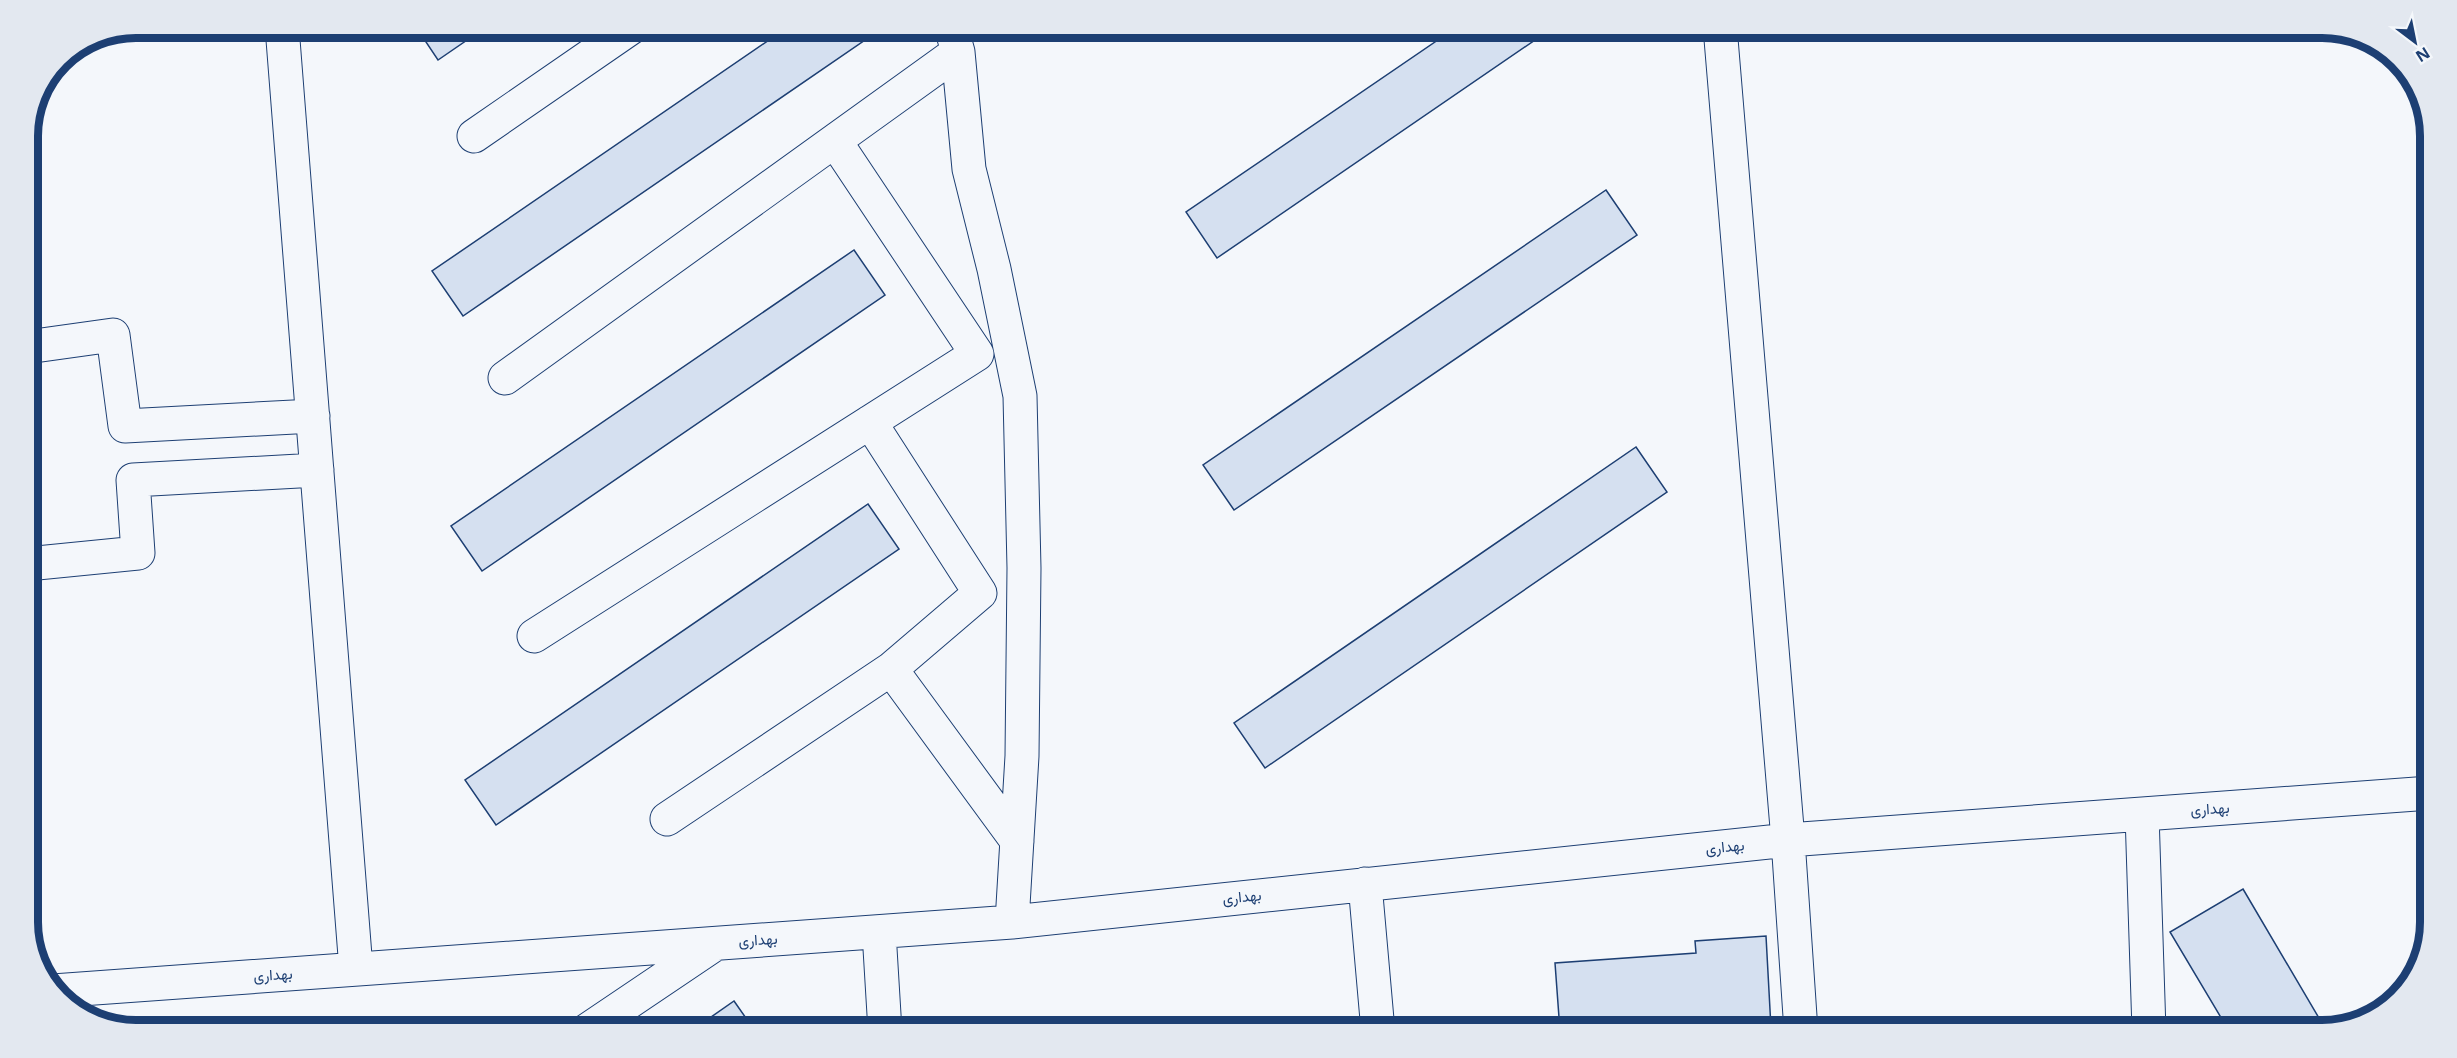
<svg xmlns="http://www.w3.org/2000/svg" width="2457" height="1058" font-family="'Open Sans',Vazirmatn,sans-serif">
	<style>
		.building { fill: #d5e0f0; stroke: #1d3f73; stroke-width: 1.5 }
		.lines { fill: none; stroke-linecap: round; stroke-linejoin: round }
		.minor-casing { stroke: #1d3f73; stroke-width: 35 }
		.minor { stroke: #f4f7fb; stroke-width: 33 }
		.labels { text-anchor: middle; stroke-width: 4.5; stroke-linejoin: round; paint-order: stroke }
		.street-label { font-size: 15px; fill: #1d3f73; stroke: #f4f7fb }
		.rim { fill: none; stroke: #1d3f73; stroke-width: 8 }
	</style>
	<rect width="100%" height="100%" fill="#f4f7fb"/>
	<path class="building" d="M 416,27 L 486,27 L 438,60 Z
		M 788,27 L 856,27 L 865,40 L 463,316 L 432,271 Z
		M 1457,27 L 1554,27 L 1217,258 L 1186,212 Z
		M 1606,190 L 1637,235 L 1234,510 L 1203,465 Z
		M 854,250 L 885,295 L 482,571 L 451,526 Z
		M 1636,447 L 1667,492 L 1265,768 L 1234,723 Z
		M 868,504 L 899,549 L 496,825 L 465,780 Z
		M 2243,889 L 2326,1030 L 2229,1031 L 2170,932 Z
		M 1766,936 L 1771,1028 L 1731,1031 L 1560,1031 L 1555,963 L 1696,953 L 1695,941 Z
		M 734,1001 L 755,1031 L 691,1031 Z"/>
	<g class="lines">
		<g class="minor-casing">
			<path id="minor" d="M 282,27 L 356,969
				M 951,27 L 958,52 L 969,169 L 994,269 L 1020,396 L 1024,568 L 1022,756 L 1012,922
				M 1720,27 L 1788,840 L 1801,1031
				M 474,136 L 632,27
				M 27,347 L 113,335 L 125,426 L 313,416
				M 505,378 L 958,52
				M 27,564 L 138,553 L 133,480 L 317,470
				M 534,636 L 977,354 L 835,141
				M 891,669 L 1017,841
				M 2142,814 L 2149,1031
				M 667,819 L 891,669 L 980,593 L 870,422
				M 1365,884 L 1378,1031
				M 879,932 L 885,1031
				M 53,991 L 1012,922 L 1788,840 L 2430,793
				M 586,1031 L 715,944"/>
		</g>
		<use href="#minor" class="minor"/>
	</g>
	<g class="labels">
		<g class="street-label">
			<text transform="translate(2210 809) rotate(-4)" y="5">بهداری</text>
			<text transform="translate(1725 847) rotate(-6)" y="5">بهداری</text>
			<text transform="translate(1242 897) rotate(-6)" y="5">بهداری</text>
			<text transform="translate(758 940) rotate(-4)" y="5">بهداری</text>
			<text transform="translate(273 975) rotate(-4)" y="5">بهداری</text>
		</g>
	</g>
	<path d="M0 0H2457V1058H0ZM136 38H2322A98 98 0 0 1 2420 136V922A98 98 0 0 1 2322 1020H136A98 98 0 0 1 38 922V136A98 98 0 0 1 136 38Z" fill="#e3e8f0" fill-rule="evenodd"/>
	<path class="rim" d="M136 38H2322A98 98 0 0 1 2420 136V922A98 98 0 0 1 2322 1020H136A98 98 0 0 1 38 922V136A98 98 0 0 1 136 38Z"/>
	<g transform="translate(2415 42) rotate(148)" stroke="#f4f7fb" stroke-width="4.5" paint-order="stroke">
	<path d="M0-4.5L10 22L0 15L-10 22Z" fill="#1d3f73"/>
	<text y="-9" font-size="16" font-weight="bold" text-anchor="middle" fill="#1d3f73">N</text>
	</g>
</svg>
